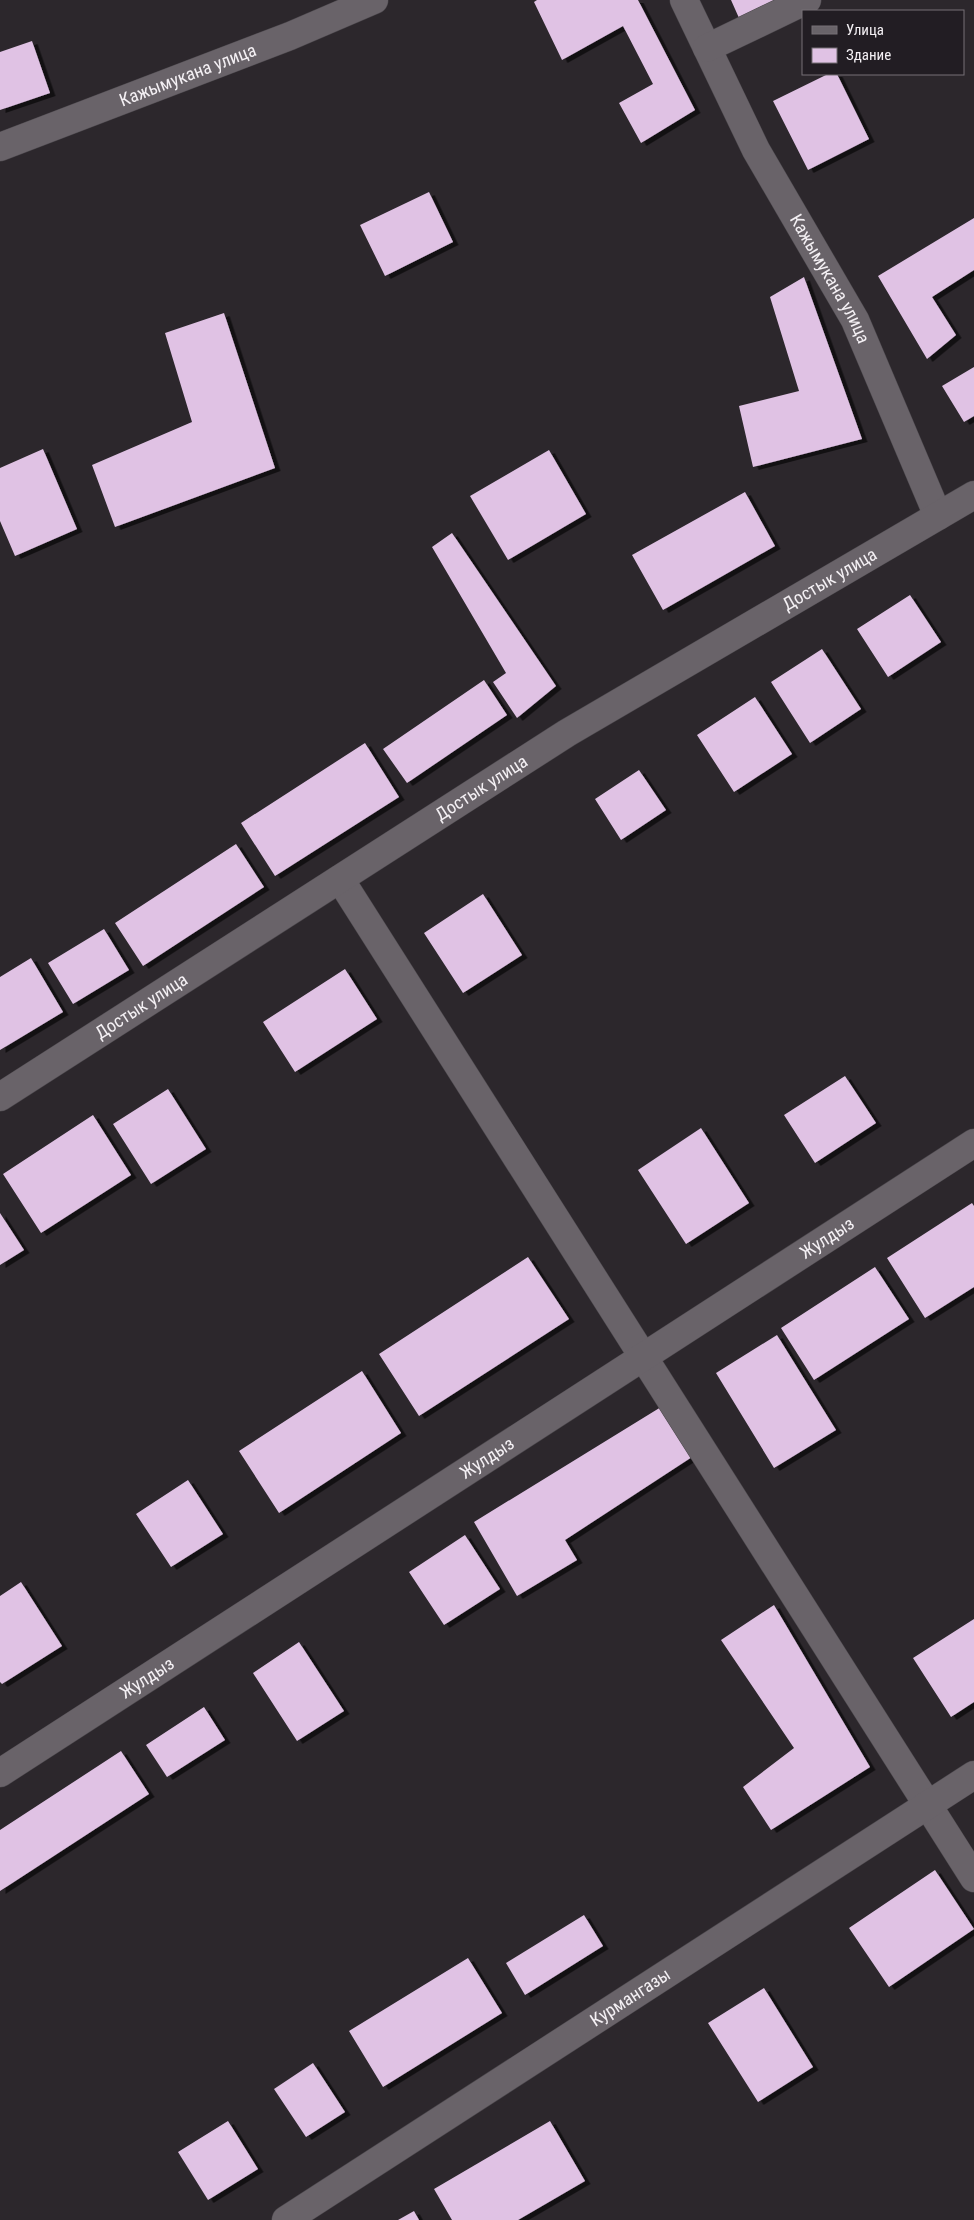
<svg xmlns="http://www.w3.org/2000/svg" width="974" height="2220" font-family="'Roboto Condensed',sans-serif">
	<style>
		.building { fill: #e0c2e4; filter: url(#shadow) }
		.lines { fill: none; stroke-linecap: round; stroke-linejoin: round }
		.minor-casing { stroke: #4a464b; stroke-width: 29 }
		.minor { stroke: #696369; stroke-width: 28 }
		.labels { text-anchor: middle; stroke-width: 5; stroke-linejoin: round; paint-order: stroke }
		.street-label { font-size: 18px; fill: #f4f0f4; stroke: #221d23 }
	</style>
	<defs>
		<filter id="shadow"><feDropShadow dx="5.5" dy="3" stdDeviation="0" flood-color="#0009"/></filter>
	</defs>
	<rect width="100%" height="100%" fill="#2c272c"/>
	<path class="building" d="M 537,0 L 638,0 L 695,110 L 641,143 L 619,103 L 653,84 L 623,26 L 562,60 L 534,2 Z
		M 731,0 L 778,0 L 739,18 Z
		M 32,41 L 50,93 L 0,110 L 0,52 Z
		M 828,74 L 837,74 L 869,139 L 808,170 L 773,101 Z
		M 429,192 L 453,242 L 385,276 L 360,225 Z
		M 974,218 L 974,270 L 932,297 L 956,335 L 927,359 L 878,276 Z
		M 804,277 L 862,439 L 753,467 L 739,406 L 799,391 L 770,297 Z
		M 224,313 L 275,468 L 115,527 L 92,465 L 192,422 L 165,333 Z
		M 974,367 L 974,416 L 964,422 L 942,386 Z
		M 43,449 L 77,529 L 15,556 L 0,521 L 0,468 Z
		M 549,450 L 586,514 L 508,560 L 470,496 Z
		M 745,492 L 775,546 L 663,610 L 632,555 Z
		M 452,533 L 556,686 L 517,718 L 493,682 L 506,673 L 432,547 Z
		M 910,595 L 941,642 L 888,677 L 857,629 Z
		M 822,649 L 861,709 L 810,743 L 771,682 Z
		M 484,680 L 507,715 L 407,783 L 383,749 Z
		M 755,697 L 792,754 L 734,792 L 697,735 Z
		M 365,743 L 399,797 L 275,876 L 241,823 Z
		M 639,770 L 666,810 L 621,840 L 595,799 Z
		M 236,844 L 264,887 L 143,966 L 115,923 Z
		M 483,894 L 522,955 L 463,993 L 424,933 Z
		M 104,929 L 129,970 L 73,1004 L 48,963 Z
		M 31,958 L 63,1012 L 0,1050 L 0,977 Z
		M 345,969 L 377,1019 L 295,1072 L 263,1022 Z
		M 845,1076 L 876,1123 L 815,1163 L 784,1115 Z
		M 168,1089 L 206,1149 L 151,1184 L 113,1124 Z
		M 93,1115 L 131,1175 L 41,1233 L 3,1174 Z
		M 701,1128 L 749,1203 L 686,1244 L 638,1170 Z
		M 972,1203 L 974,1206 L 974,1287 L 925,1318 L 887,1258 Z
		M 0,1213 L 24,1250 L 0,1265 Z
		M 528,1257 L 569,1319 L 419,1416 L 379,1354 Z
		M 875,1267 L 909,1319 L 814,1380 L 781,1328 Z
		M 777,1335 L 836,1430 L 774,1468 L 716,1373 Z
		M 362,1371 L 401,1433 L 279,1513 L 239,1451 Z
		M 661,1407 L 692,1457 L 565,1540 L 577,1560 L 517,1596 L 474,1522 Z
		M 188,1480 L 223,1534 L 171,1567 L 136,1514 Z
		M 465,1535 L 500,1589 L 444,1625 L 409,1572 Z
		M 21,1582 L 62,1646 L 2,1684 L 0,1682 L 0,1596 Z
		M 774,1605 L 870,1767 L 771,1830 L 743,1787 L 794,1748 L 721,1640 Z
		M 974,1619 L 974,1702 L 951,1717 L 913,1658 Z
		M 299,1642 L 344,1711 L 297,1741 L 253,1673 Z
		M 204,1707 L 225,1740 L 167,1777 L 146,1745 Z
		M 121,1751 L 149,1794 L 0,1891 L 0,1830 Z
		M 935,1870 L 974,1929 L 889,1987 L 849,1928 Z
		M 584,1915 L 603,1946 L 525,1995 L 506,1963 Z
		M 468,1958 L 502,2013 L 383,2087 L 349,2031 Z
		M 764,1988 L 813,2067 L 758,2102 L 708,2023 Z
		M 313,2063 L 345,2112 L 306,2137 L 274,2089 Z
		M 228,2121 L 258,2169 L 208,2200 L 178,2152 Z
		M 550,2121 L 585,2181 L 518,2220 L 452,2220 L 434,2189 Z
		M 414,2211 L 419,2220 L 398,2220 Z"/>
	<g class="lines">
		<g class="minor-casing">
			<g id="minor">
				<path id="s1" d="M 684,0 L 756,150 L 855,320 L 938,516"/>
				<path d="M 707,48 L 807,0"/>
				<path id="s2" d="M 0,147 L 290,36 L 374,0"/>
				<path d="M 340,879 L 974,1878"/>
				<path id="s3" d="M 0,1097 L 567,733 L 974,495"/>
				<path id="s4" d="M 0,1773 L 974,1143"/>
				<path id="s5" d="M 286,2220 L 974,1775"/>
			</g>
		</g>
		<use href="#minor" class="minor"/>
	</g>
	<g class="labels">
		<g class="street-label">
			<text dy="6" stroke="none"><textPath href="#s2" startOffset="201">Кажымукана улица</textPath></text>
			<text dy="6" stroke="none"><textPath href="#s1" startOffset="315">Кажымукана улица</textPath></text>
			<text dy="6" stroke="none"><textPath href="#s3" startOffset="978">Достык улица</textPath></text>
			<text dy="6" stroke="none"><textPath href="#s3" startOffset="572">Достык улица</textPath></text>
			<text dy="6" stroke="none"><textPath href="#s3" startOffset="168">Достык улица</textPath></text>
			<text dy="6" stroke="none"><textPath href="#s4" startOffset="985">Жулдыз</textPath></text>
			<text dy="6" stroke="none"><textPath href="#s4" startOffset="580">Жулдыз</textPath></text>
			<text dy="6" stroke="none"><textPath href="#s4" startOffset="175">Жулдыз</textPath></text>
			<text dy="6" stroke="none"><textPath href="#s5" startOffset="410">Курмангазы</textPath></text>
		</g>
	</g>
	<rect x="802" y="10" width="162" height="65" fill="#221d23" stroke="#767177"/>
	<rect x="812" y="26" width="25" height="8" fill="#696369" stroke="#767177"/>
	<text x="846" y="35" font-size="15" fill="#f4f0f4">Улица</text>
	<rect x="812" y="48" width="25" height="15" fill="#e0c2e4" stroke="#767177"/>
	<text x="846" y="60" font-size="15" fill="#f4f0f4">Здание</text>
</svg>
